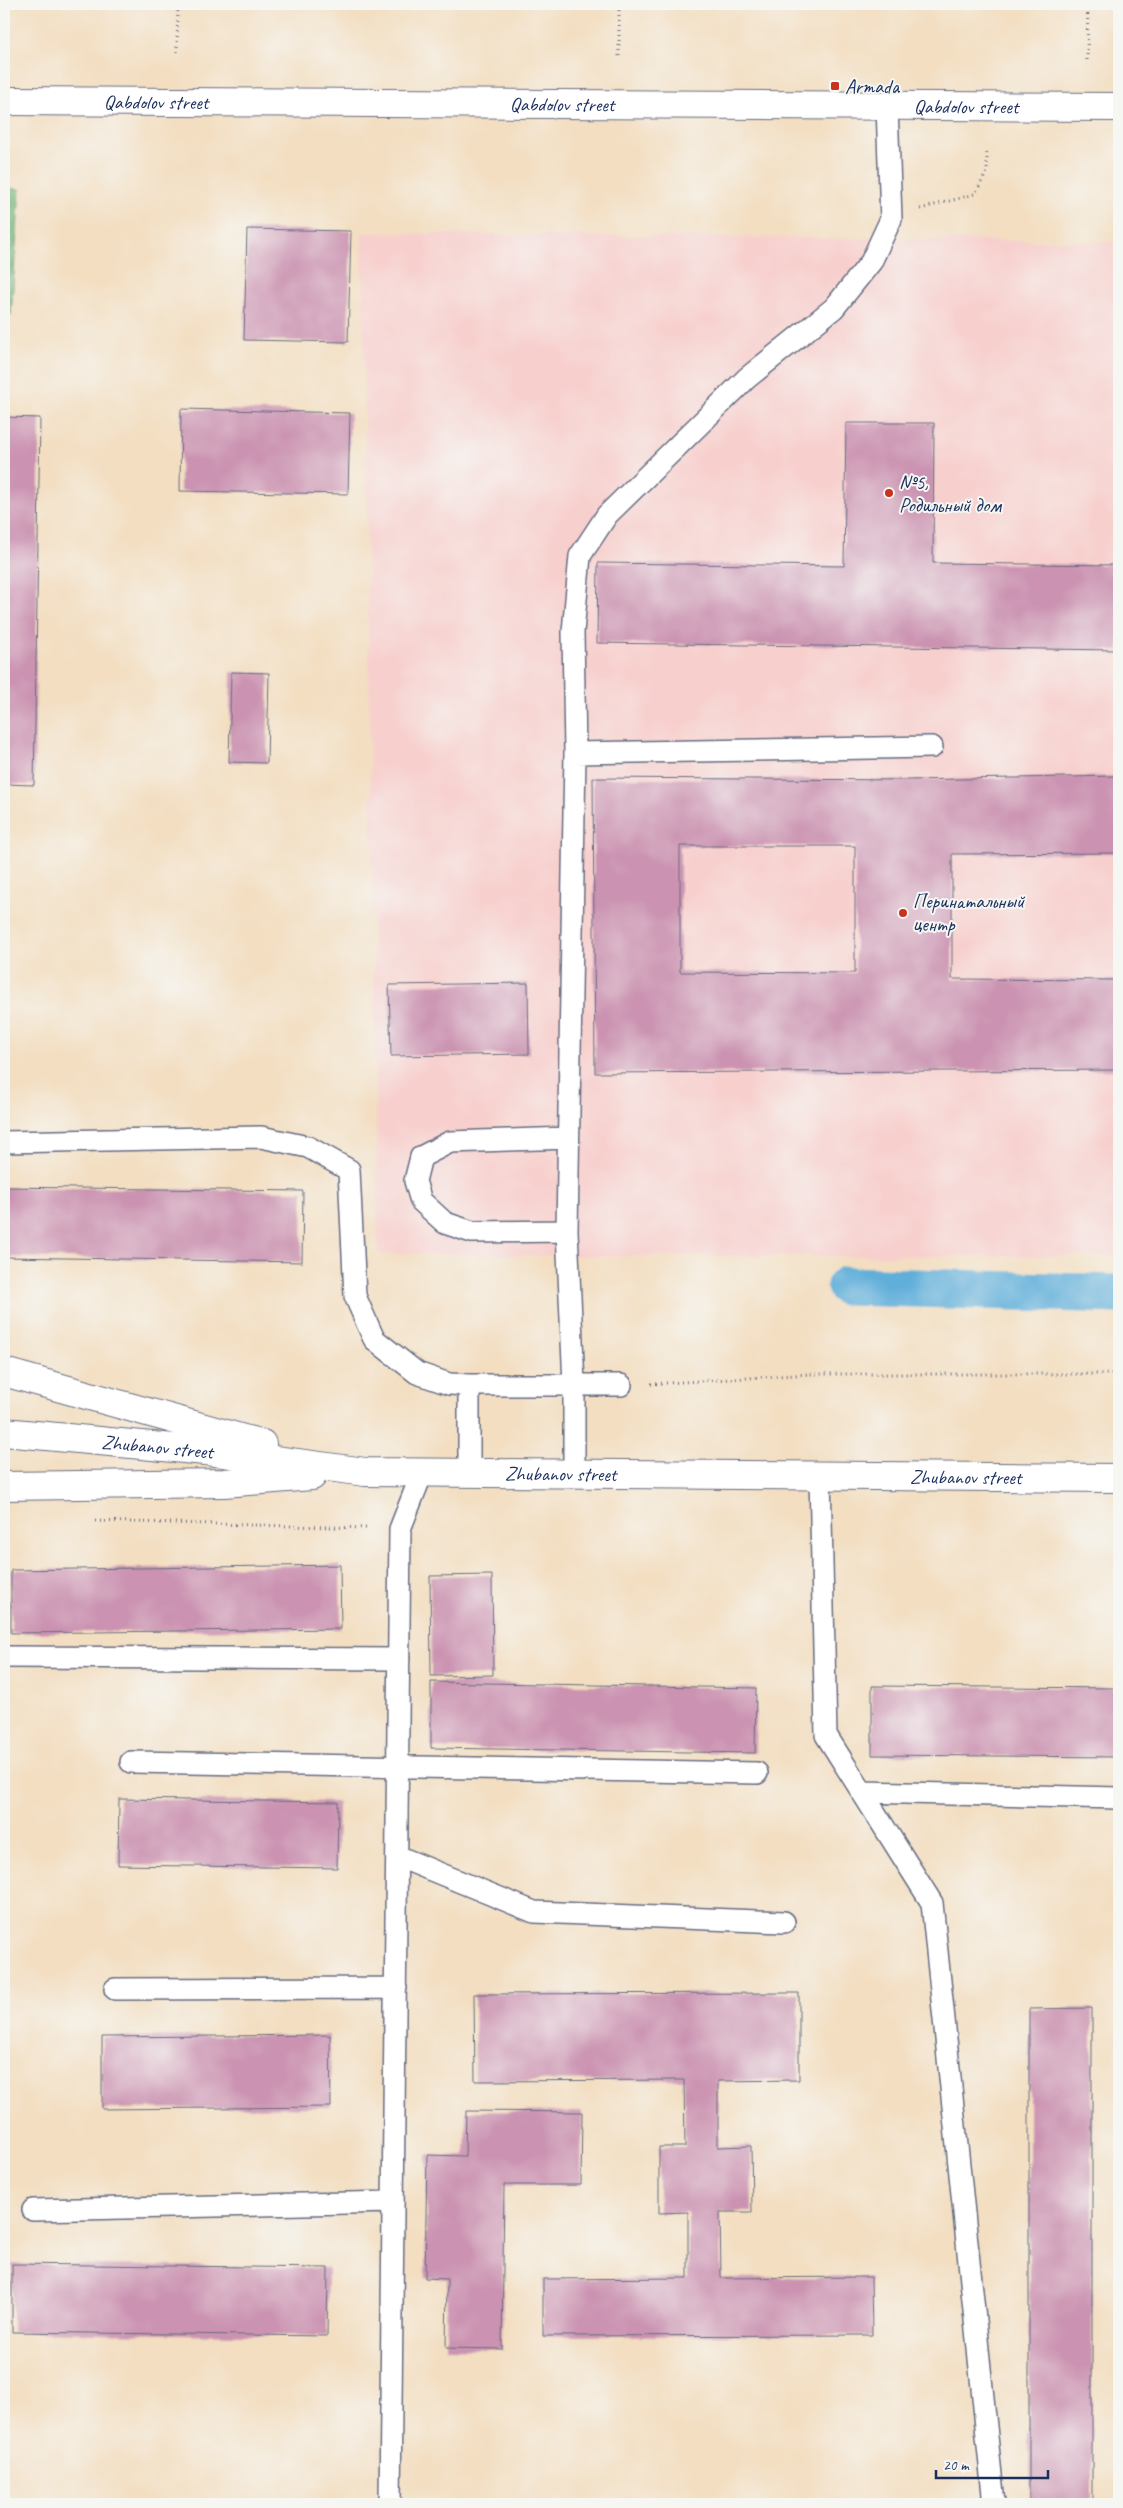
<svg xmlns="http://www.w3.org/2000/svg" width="1123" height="2508" font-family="Caveat,sans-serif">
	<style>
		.built { fill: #f7d0ce }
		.forest { fill: #78b87a; stroke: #4a746c }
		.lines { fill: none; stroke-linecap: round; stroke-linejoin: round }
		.canal { stroke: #61afda; stroke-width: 39 }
		.building { fill: #cb93b1; fill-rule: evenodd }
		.lane-casing { stroke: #676c81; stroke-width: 24 }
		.secondary-casing { stroke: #676c81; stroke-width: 30 }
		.path { stroke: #676c81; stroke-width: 3; stroke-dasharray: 1 4; stroke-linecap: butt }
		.lane { stroke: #fff; stroke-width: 21 }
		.secondary { stroke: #fff; stroke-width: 28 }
		.poi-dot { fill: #c8321e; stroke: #f6f6f2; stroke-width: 2 }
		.labels { text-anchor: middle; stroke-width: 4; stroke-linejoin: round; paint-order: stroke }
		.poi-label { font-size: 20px; fill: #1b2f5e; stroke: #f6f6f2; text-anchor: start }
		.street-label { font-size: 20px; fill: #1b2f5e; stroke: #f6f6f2 }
	</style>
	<rect width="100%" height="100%" fill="#f6f6f2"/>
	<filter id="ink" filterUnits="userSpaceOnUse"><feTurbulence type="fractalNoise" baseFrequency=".02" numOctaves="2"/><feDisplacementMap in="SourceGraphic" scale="10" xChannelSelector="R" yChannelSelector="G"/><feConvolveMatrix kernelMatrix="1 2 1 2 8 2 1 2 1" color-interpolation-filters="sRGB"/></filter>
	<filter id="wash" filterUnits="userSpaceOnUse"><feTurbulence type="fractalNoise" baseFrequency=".0096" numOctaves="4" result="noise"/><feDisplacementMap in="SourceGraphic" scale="20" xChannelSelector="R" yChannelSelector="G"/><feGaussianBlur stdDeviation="1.12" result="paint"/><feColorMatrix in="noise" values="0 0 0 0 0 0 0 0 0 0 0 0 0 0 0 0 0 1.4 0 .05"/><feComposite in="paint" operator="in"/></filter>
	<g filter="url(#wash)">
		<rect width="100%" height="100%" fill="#f3dec1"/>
		<path class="built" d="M 362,233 L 1119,242 L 1119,1256 L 568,1256 L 378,1253 Z"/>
		<path class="forest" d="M 4,188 L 20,189 L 11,315 L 4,315 Z"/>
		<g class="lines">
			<path class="canal" d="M 846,1286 L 1119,1294"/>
		</g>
		<g id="blocks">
			<path class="building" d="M 247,229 L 351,231 L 348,342 L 244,340 Z
				M 181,409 L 350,413 L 348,494 L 180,491 Z
				M 4,417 L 40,418 L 34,785 L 4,784 Z
				M 846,423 L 934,423 L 933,563 L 1119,565 L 1119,650 L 597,643 L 598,563 L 844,566 Z
				M 231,672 L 269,673 L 267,763 L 229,762 Z
				M 1119,776 L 1119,853 L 952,854 L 952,979 L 1119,980 L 1119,1070 L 595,1073 L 593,778 L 909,780 ZM 680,846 L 855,846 L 855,973 L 680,972 Z
				M 528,983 L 529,1054 L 391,1056 L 389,985 Z
				M 4,1187 L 303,1191 L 302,1262 L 4,1257 Z
				M 340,1565 L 341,1629 L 11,1633 L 11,1570 Z
				M 492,1575 L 493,1675 L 431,1676 L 430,1576 Z
				M 431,1682 L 756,1688 L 755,1753 L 431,1748 Z
				M 872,1686 L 1119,1688 L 1119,1757 L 872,1755 Z
				M 119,1799 L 338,1802 L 337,1868 L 118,1865 Z
				M 799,1993 L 799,2080 L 718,2081 L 718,2147 L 751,2146 L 752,2212 L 720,2212 L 721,2278 L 871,2277 L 872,2335 L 543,2336 L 543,2279 L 688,2278 L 688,2212 L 659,2213 L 659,2147 L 685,2147 L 684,2080 L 475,2081 L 474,1994 Z
				M 1092,2008 L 1092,2504 L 1029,2504 L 1029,2009 Z
				M 330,2035 L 331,2107 L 102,2109 L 102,2037 Z
				M 466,2111 L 582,2112 L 581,2185 L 504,2185 L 502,2349 L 446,2348 L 447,2279 L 425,2278 L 427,2155 L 465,2156 Z
				M 12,2264 L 328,2268 L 327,2336 L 12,2332 Z"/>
		</g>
	</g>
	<g filter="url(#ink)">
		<use href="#blocks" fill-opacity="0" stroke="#676c81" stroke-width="1"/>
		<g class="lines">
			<g class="lane-casing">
				<path id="lane" d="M 575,753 L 932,747
					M 4,1142 L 261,1137 L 308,1147 L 349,1170 L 355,1296 L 374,1339 L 417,1373 L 449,1384 L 469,1385 L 621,1385
					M 567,1231 L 472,1232 L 445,1223 L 421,1201 L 415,1181 L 421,1157 L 450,1142 L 568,1138
					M 469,1385 L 469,1474
					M 574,1475 L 574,1384 L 567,1231 L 575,753 L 573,632 L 580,556 L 607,515 L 747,378 L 834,308 L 871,262 L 891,219 L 887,106
					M 820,1476 L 826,1735 L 932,1903 L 994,2504
					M 5,1657 L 399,1659
					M 131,1762 L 757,1773
					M 862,1792 L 1119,1798
					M 397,1856 L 534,1912 L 784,1922
					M 115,1989 L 396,1988
					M 33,2210 L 393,2202
					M 390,2504 L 400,1529 L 422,1473"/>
			</g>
			<g class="secondary-casing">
				<g id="secondary">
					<path id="s1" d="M 4,101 L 1119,107"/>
					<path d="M 4,1372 L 262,1444"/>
					<path id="s2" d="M 4,1432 L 216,1452 L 365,1472 L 1119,1478"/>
					<path d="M 4,1486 L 224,1483 L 312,1476"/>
				</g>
			</g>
			<path class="path" d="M 177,52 L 178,4
				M 619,56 L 619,4
				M 1087,60 L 1088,4
				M 920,209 L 975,194 L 987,172 L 987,152
				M 651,1384 L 810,1374 L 1119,1374
				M 95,1521 L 369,1528"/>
			<use href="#lane" class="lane"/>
			<use href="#secondary" class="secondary"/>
		</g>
	</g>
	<g class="poi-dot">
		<rect x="830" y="81" width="10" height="10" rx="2.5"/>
		<circle cx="889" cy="493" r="5"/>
		<circle cx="903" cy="913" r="5"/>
	</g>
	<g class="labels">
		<g class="poi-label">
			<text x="845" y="93">Armada</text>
			<text x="899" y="489">№5,<tspan x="899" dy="23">Родильный дом</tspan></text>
			<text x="913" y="908">Перинатальный<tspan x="913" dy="23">центр</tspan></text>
		</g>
		<g class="street-label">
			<text dy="7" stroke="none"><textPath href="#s1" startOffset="152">Qabdolov street</textPath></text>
			<text dy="7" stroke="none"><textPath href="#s1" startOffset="558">Qabdolov street</textPath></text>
			<text dy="7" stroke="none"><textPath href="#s1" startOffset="962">Qabdolov street</textPath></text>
			<text dy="7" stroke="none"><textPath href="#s2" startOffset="154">Zhubanov street</textPath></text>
			<text dy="7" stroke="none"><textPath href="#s2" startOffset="559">Zhubanov street</textPath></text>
			<text dy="7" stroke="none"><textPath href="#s2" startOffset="964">Zhubanov street</textPath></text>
		</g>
	</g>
	<rect width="1123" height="2508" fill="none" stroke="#f6f6f2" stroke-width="20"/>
	<path d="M936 2470v8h112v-8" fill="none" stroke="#1b2f5e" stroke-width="2.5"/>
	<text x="943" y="2470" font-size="15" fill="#1b2f5e" stroke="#f6f6f2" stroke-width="4" paint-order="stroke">20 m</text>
</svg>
